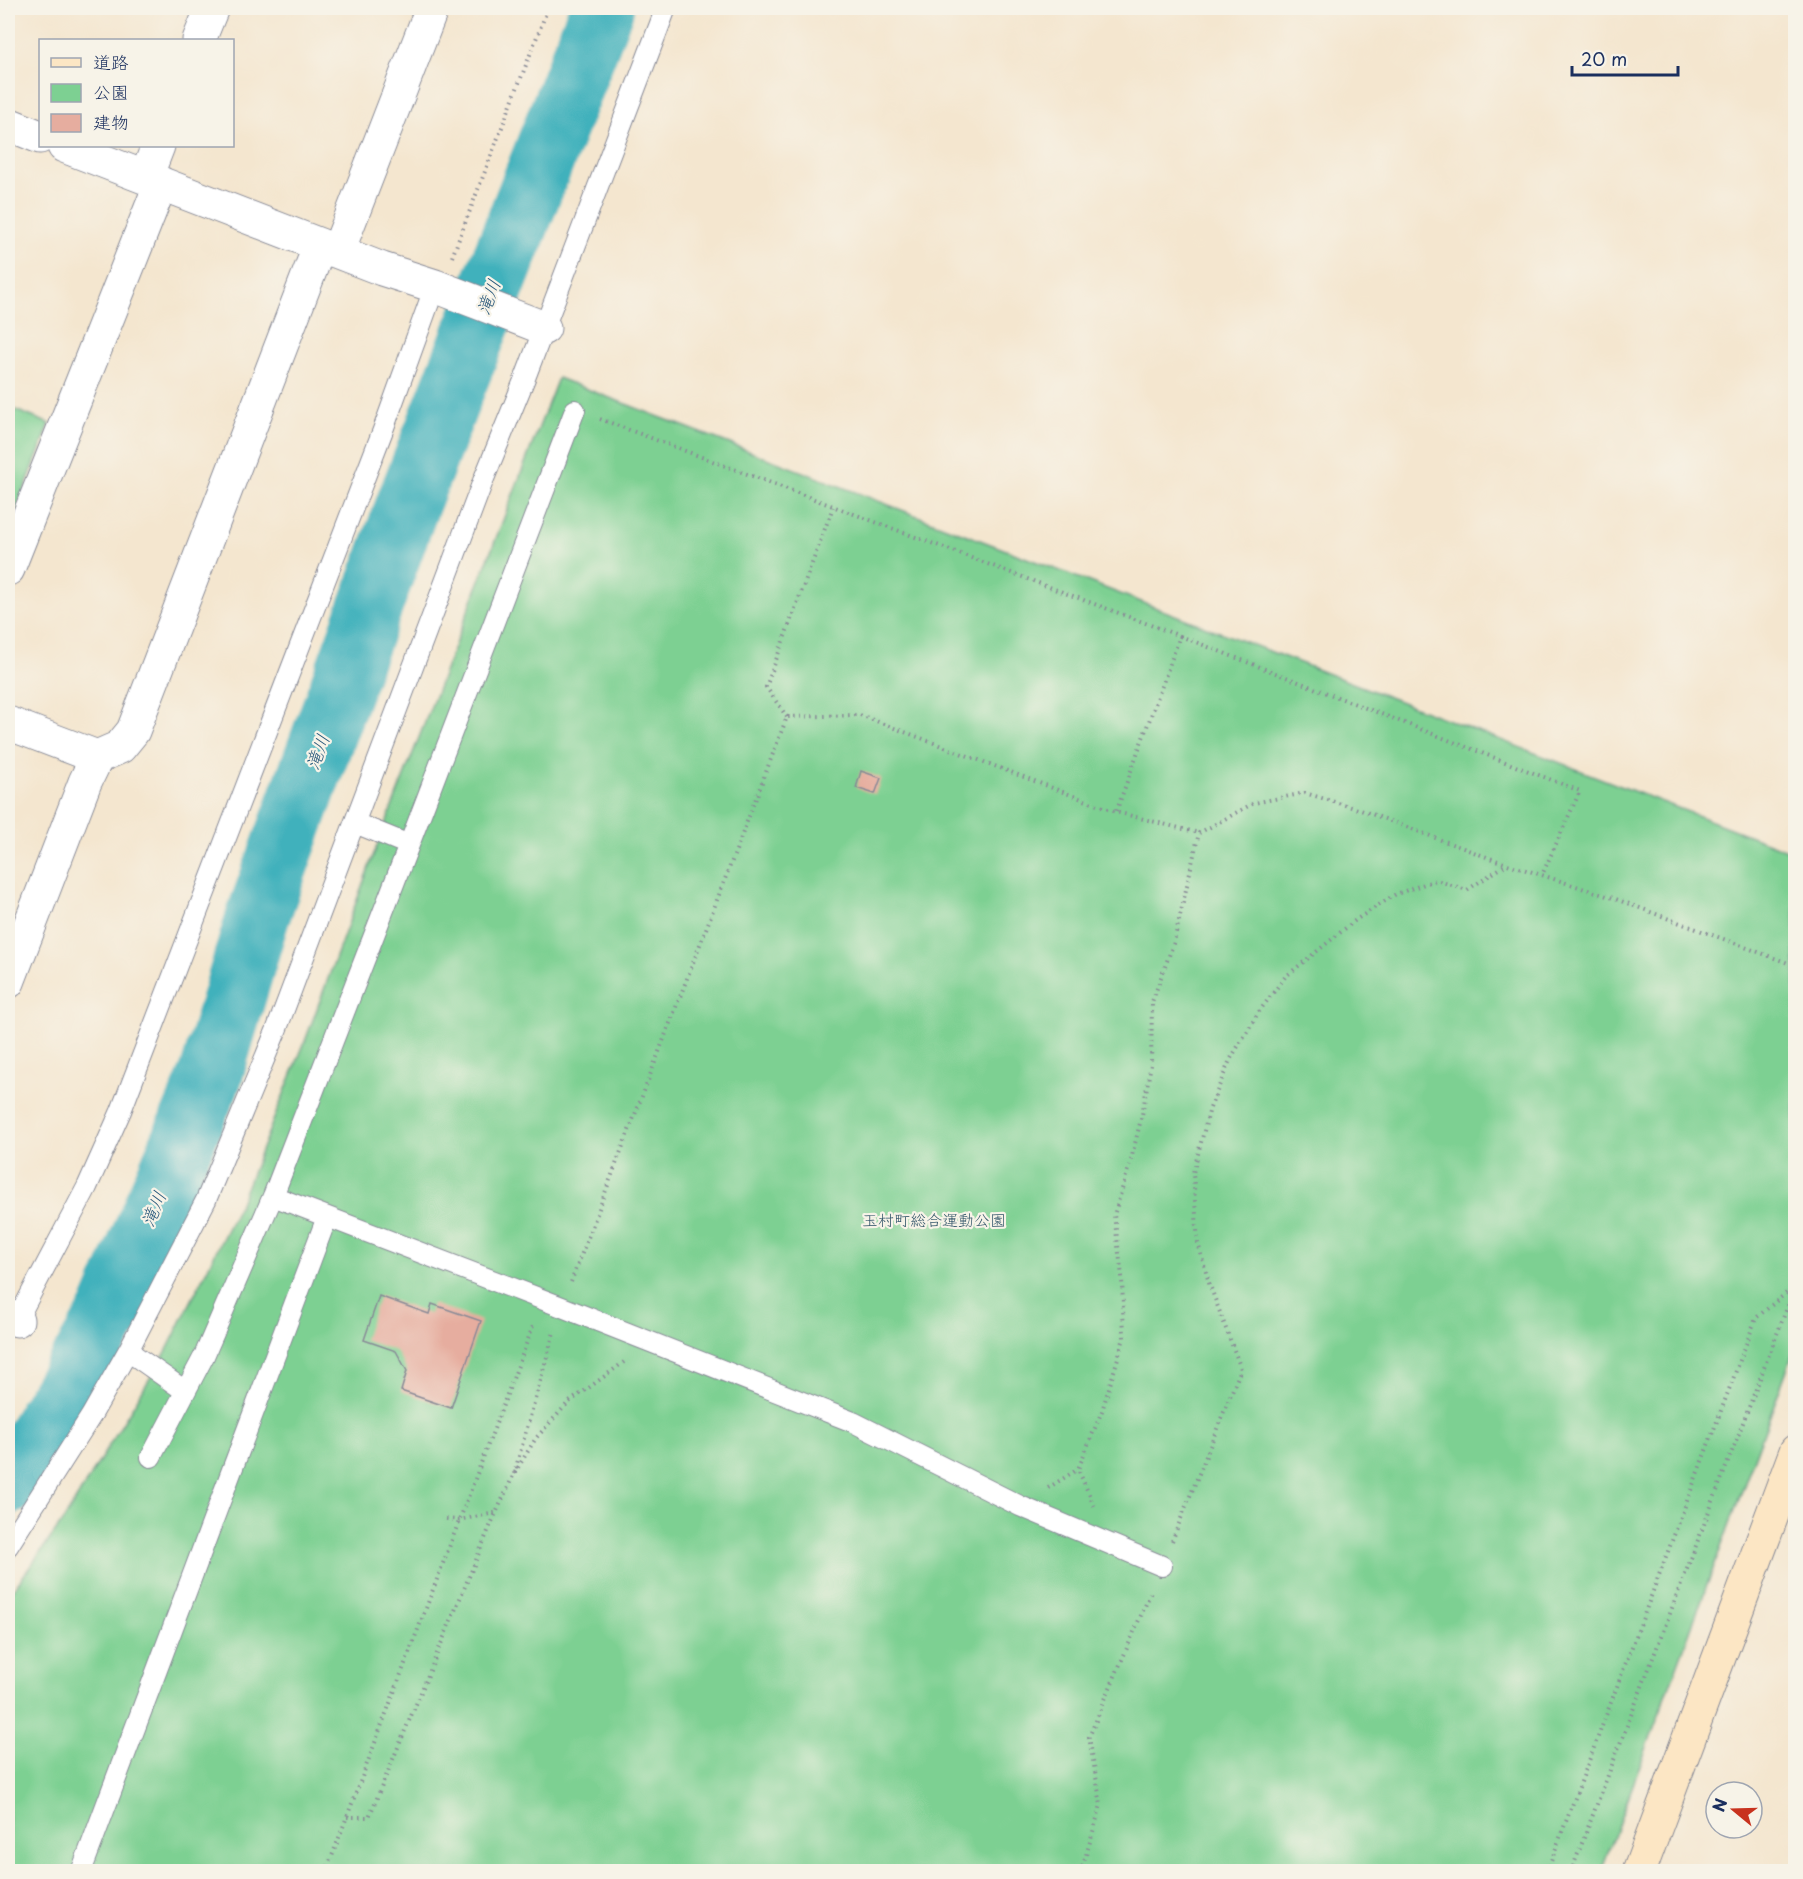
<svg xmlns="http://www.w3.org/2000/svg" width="1803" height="1879" font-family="'Playpen Sans','Klee One',sans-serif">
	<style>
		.green { fill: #7dd092; stroke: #4c8078; stroke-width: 1.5 }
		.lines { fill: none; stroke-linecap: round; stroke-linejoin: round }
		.river { stroke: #41b1bc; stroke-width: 64 }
		.building { fill: #e6ad9f }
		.lane-casing { stroke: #888a96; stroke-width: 22 }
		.street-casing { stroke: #888a96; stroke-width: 35 }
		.secondary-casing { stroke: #888a96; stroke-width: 35 }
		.path { stroke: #888a96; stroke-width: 4; stroke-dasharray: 1.5 4.5; stroke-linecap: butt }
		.lane { stroke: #fff; stroke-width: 20 }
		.street { stroke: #fff; stroke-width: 33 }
		.secondary { stroke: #fce6c4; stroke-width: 33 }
		.labels { text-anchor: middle; stroke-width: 4.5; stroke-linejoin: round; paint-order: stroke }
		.park-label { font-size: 16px; fill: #34576b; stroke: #f7f3e8 }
		.water-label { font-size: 18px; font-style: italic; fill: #26567a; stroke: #f7f3e8 }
	</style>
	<rect width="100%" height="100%" fill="#f7f3e8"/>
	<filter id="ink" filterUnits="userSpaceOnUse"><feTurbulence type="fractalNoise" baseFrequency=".0167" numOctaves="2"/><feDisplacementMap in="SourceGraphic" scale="12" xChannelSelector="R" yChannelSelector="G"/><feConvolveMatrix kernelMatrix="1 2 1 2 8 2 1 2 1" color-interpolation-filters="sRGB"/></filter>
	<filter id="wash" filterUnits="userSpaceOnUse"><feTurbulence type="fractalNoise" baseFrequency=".008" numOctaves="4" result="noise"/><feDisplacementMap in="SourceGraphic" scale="24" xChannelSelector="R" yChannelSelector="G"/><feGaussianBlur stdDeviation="1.35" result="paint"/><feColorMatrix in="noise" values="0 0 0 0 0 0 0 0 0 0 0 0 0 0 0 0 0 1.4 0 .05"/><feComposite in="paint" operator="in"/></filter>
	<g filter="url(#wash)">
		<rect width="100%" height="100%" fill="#f4e6cf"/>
		<path class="green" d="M 558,378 L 1795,853 L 1795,1348 L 1601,1871 L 8,1872 L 8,1597 L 63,1521 L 166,1352 L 240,1203 L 304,1044 L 372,859 Z
			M 8,407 L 50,424 L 8,531 Z"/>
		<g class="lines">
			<path class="river" d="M 8,1483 L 39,1434 L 110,1314 L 211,1075 L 258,916 L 409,501 L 602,8"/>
		</g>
		<g id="blocks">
			<path class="building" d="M 861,771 L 881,778 L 875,794 L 856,788 Z
				M 379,1296 L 429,1314 L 432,1304 L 481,1321 L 451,1408 L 401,1391 L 407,1371 L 396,1351 L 364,1340 Z"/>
		</g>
	</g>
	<g filter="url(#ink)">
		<use href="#blocks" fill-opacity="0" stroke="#888a96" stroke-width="1.5"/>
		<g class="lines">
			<g class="lane-casing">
				<path id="lane" d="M 355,823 L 409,845
					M 273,1196 L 562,1307 L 853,1422 L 1020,1506 L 1162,1566
					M 17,1320 L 87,1187 L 121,1111 L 383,430 L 435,286
					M 128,1351 L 185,1391
					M 151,1457 L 204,1356 L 273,1196 L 409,845 L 575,410
					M 8,1546 L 91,1416 L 128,1351 L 206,1200 L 276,1031 L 483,481 L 525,378 L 666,8
					M 81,1872 L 327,1217"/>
			</g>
			<g class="street-casing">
				<path id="street" d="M 199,40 L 212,8
					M 8,124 L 40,137
					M 64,146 L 382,269 L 435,286 L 544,328
					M 146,177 L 158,146
					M 338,251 L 432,8
					M 8,569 L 161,183
					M 8,723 L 97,757
					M 8,982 L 85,782 L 97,757 L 120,747 L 133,731 L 320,245
					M 8,1316 L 17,1320"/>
			</g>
			<g class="secondary-casing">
				<path id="secondary" d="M 1639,1872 L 1796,1451"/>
			</g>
			<path class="path" d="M 452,257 L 548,8
				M 600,419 L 1180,636 L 1116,812
				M 1180,636 L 1580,791 L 1542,875
				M 787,717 L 766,687 L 833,507
				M 571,1282 L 787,717 L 860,715 L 1116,812 L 1199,833
				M 514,1474 L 554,1332
				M 1048,1488 L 1078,1469
				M 1094,1506 L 1078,1469 L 1102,1411 L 1124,1338 L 1122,1276 L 1114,1215 L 1131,1160 L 1142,1115 L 1151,1064 L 1152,1002 L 1174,942 L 1199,833 L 1254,803 L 1305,793 L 1358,809 L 1495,860 L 1613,898 L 1796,966
				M 446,1519 L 458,1520 L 495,1513
				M 1172,1541 L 1241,1369 L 1209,1283 L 1198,1243 L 1193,1173 L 1210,1108 L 1230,1060 L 1258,1013 L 1285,977 L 1357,919 L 1396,894 L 1436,880 L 1467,890 L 1507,864
				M 347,1817 L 369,1817 L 491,1524 L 514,1474 L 536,1438 L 568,1403 L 624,1362
				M 326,1872 L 533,1326
				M 1081,1872 L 1101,1805 L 1089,1737 L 1151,1592
				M 1547,1872 L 1756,1318 L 1796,1285
				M 1571,1872 L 1795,1287"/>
			<use href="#lane" class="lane"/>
			<use href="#street" class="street"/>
			<use href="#secondary" class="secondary"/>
		</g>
	</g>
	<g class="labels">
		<g class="park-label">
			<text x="934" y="1226">玉村町総合運動公園</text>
		</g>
		<g class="water-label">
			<text transform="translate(489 297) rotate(-69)" y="6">滝川</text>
			<text transform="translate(318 752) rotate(-70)" y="6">滝川</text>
			<text transform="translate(154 1209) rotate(-67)" y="6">滝川</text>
		</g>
	</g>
	<rect width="1803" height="1879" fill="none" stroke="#f7f3e8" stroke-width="30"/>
	<rect x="39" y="39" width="195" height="108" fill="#f7f3e8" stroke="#9fa5b1" stroke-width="1.5"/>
	<rect x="51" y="58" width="30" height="9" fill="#fce6c4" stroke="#9fa5b1" stroke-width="1.5"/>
	<text x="93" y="69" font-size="18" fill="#1b2f5e">道路</text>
	<rect x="51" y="84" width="30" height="18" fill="#7dd092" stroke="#9fa5b1" stroke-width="1.5"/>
	<text x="93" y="99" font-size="18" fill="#1b2f5e">公園</text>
	<rect x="51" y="114" width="30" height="18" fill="#e6ad9f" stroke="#9fa5b1" stroke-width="1.5"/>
	<text x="93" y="129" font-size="18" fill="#1b2f5e">建物</text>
	<g transform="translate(1734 1810) rotate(289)"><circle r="28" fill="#f7f3e8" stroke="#9fa5b1" stroke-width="1.5"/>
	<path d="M0-4.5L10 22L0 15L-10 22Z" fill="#c8321e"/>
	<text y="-9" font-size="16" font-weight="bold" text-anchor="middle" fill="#1b2f5e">N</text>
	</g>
	<path d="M1572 66v9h106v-9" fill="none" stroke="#1b2f5e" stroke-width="3"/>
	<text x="1581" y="66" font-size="18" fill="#1b2f5e" stroke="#f7f3e8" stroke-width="4.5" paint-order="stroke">20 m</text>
</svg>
